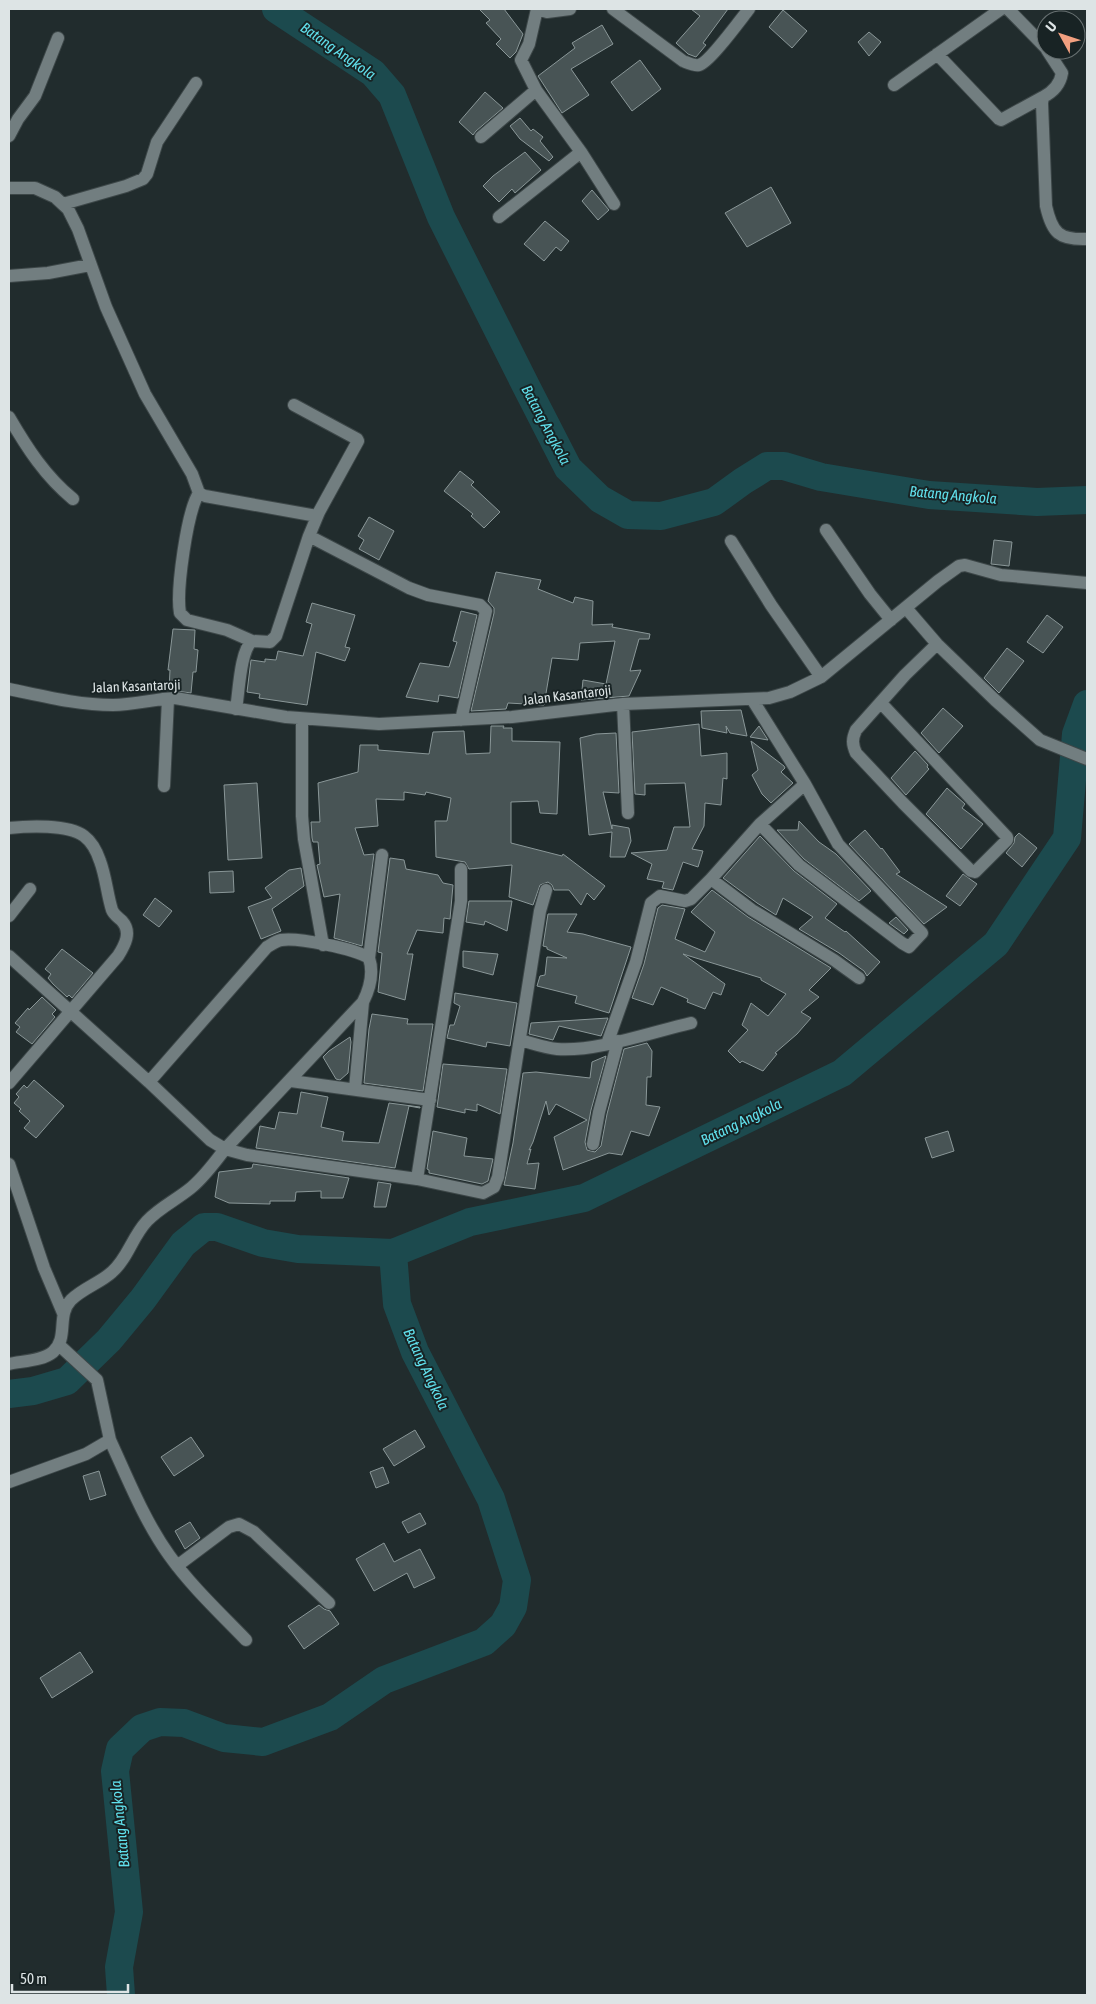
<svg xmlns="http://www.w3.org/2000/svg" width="1096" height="2004" font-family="'Asap Condensed',sans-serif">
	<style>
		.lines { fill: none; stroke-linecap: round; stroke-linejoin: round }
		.river { stroke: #1c4a4e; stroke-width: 28 }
		.building { fill: #485455; stroke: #8a9798 }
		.minor-casing { stroke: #3d4748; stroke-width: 14 }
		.minor { stroke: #727e80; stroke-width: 12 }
		.labels { text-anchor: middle; stroke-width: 4; stroke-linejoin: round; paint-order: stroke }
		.street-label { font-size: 14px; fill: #dde4e5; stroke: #182324 }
		.water-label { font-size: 15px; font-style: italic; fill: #60e0ec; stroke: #182324 }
	</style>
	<rect width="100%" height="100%" fill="#212c2d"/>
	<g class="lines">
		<path class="river" d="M 276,9 L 373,73 L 392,95 L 441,217 L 527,388 L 568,468 L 600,499 L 628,515 L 661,516 L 714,502 L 743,481 L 767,466 L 784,466 L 821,477 L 929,495 L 1037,502 L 1087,500
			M 9,1394 L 33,1391 L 67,1381 L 109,1340 L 143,1299 L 183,1244 L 204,1227 L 217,1227 L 263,1243 L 298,1249 L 393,1253 L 470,1222 L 584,1198 L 842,1073 L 996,944 L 1067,838 L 1076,734 L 1087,704
			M 121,1995 L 119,1967 L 129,1912 L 115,1771 L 120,1749 L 142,1728 L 160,1722 L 184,1723 L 224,1738 L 263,1742 L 330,1717 L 384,1680 L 484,1642 L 503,1625 L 513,1607 L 517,1580 L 491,1499 L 415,1352 L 397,1304 L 393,1253"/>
	</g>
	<path class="building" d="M 479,9 L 504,9 L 523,34 L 516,52 L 510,58 L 496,44 L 501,39 L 486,23 L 490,20 Z
		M 691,9 L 728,9 L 703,43 L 706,45 L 696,57 L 688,54 L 676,43 L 700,16 Z
		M 783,10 L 807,31 L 792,48 L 769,27 Z
		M 602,25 L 613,44 L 571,69 L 589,95 L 562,113 L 538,76 L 575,48 L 572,43 Z
		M 869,32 L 881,42 L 869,56 L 858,42 Z
		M 640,60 L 661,89 L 632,111 L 611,82 Z
		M 485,92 L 503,108 L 476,131 L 473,135 L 459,122 Z
		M 520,118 L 531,131 L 533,129 L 543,137 L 540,141 L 553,157 L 549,161 L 520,139 L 510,126 Z
		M 525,152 L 541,170 L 515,193 L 512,189 L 499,202 L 483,186 L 493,176 Z
		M 771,187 L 791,223 L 747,247 L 725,213 Z
		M 592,190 L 609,210 L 598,220 L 582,201 Z
		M 545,221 L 569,241 L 561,251 L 556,247 L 544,261 L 524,244 Z
		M 460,471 L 474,482 L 471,485 L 500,512 L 484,528 L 471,516 L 473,514 L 444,491 Z
		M 369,517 L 394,531 L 379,560 L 359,549 L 364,540 L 358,536 Z
		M 994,540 L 1012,542 L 1009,566 L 991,564 Z
		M 496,572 L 541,580 L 538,589 L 573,603 L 575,597 L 593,601 L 592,625 L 613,624 L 612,627 L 650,634 L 649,639 L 639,639 L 630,671 L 641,670 L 629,696 L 581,700 L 583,680 L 606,684 L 615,641 L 580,643 L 578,660 L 552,658 L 544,705 L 508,703 L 506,709 L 471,711 L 494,613 L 494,608 L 488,601 Z
		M 312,603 L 355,615 L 345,647 L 350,648 L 345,661 L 316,652 L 307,705 L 259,698 L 260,694 L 247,692 L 251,660 L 265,662 L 265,659 L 276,660 L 278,651 L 303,656 L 312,624 L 306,622 Z
		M 461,611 L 477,615 L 458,698 L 439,695 L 438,702 L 406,697 L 420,663 L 449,667 L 457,642 L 453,641 Z
		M 1047,615 L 1063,627 L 1043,653 L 1027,642 Z
		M 173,629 L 195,630 L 194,649 L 198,650 L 196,672 L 193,672 L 191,693 L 169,690 L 170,670 L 168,670 Z
		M 1007,648 L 1024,661 L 999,693 L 984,678 Z
		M 943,708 L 963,726 L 939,753 L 921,733 Z
		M 741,710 L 747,736 L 730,733 L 726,726 L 727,733 L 702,728 L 701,711 Z
		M 699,724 L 701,756 L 727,753 L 727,779 L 723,778 L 721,805 L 705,803 L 704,826 L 692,849 L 703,851 L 698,867 L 683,862 L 673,890 L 662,888 L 664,882 L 647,879 L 652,864 L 631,853 L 667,850 L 674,827 L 690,827 L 685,783 L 645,784 L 645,795 L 635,794 L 632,732 Z
		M 491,726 L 504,726 L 503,728 L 512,728 L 512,741 L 560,742 L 557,814 L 540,813 L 538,801 L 511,802 L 511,843 L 562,856 L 563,854 L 605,886 L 594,900 L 587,893 L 581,905 L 569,890 L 554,890 L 552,885 L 548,882 L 540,885 L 533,905 L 509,897 L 512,865 L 469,869 L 465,862 L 436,857 L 435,821 L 447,821 L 451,798 L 426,792 L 425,795 L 404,792 L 404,800 L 376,799 L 378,826 L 355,828 L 364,855 L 374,854 L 362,946 L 334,938 L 340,894 L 324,897 L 317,865 L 320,864 L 318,842 L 313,842 L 312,838 L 311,822 L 320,822 L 318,783 L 358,772 L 360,745 L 378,745 L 378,750 L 429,754 L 433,732 L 464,731 L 466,754 L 490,753 Z
		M 759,726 L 768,740 L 750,737 Z
		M 616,733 L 619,793 L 603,792 L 612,829 L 612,825 L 629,828 L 631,841 L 625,857 L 610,857 L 612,832 L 589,835 L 580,738 L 596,734 Z
		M 751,741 L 784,766 L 785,768 L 781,772 L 793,783 L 771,803 L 762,794 L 752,775 L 758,770 Z
		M 915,751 L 928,765 L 927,767 L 929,769 L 906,795 L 891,778 Z
		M 257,783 L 262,858 L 228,860 L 224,785 Z
		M 947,788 L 965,804 L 962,808 L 983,824 L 961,849 L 926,814 Z
		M 799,821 L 819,842 L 836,854 L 871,891 L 859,901 L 804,859 L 777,830 L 798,830 Z
		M 865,830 L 881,849 L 882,848 L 900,872 L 896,874 L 947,907 L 924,924 L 849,844 Z
		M 1019,833 L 1037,848 L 1022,867 L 1006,853 L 1014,843 L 1015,837 Z
		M 760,836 L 794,871 L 837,904 L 825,918 L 845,932 L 846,931 L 880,962 L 867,976 L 864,971 L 839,953 L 799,929 L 813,917 L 783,898 L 776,915 L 757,903 L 723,878 Z
		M 390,858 L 404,860 L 406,869 L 438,875 L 443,883 L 453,885 L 450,919 L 444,918 L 443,933 L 417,930 L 407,954 L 413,954 L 405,1000 L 378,992 L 382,953 L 378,952 Z
		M 301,868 L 304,886 L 272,909 L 281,931 L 261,939 L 248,907 L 272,898 L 265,888 L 289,870 Z
		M 233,871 L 234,892 L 210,893 L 209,872 Z
		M 963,874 L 977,884 L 960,906 L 946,896 Z
		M 712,890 L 748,917 L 831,968 L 809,990 L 819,997 L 801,1012 L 811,1018 L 797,1034 L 775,1053 L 777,1054 L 763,1071 L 742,1061 L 740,1063 L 728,1051 L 748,1030 L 742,1025 L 751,1003 L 768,1016 L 786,994 L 761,980 L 761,978 L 683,954 L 725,984 L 721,995 L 713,992 L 705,1009 L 687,1002 L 688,999 L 661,987 L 653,1005 L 632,998 L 644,964 L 658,908 L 662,905 L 685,909 L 675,939 L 705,952 L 715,932 L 691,912 Z
		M 155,898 L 172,911 L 159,927 L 143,915 Z
		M 469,901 L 512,901 L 507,931 L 485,921 L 484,925 L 466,922 Z
		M 548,914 L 577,914 L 567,932 L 583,934 L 631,947 L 609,1013 L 575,1003 L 577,996 L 537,986 L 540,976 L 545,975 L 547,957 L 567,958 L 547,949 L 547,947 L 543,946 Z
		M 896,917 L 908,930 L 904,934 L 889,923 Z
		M 62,949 L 93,973 L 72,998 L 69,995 L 67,997 L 53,984 L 48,978 L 51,974 L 45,969 Z
		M 463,951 L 498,954 L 493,975 L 463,967 Z
		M 455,993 L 517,1003 L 510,1046 L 487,1042 L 486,1047 L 447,1038 L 450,1025 L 454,1025 L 460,1006 L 454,1003 Z
		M 42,997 L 56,1010 L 52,1014 L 55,1017 L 32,1044 L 16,1032 L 20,1027 L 15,1023 L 28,1008 L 29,1010 Z
		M 372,1014 L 408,1019 L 407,1024 L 433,1024 L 423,1091 L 364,1083 L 369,1029 Z
		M 608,1018 L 601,1036 L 559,1026 L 553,1040 L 529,1034 L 531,1023 Z
		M 350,1037 L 351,1042 L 348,1073 L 340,1080 L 336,1079 L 323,1057 L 329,1051 Z
		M 647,1043 L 652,1051 L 651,1077 L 647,1077 L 646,1105 L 660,1107 L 649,1136 L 631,1131 L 622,1155 L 609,1153 L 563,1170 L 554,1137 L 587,1120 L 556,1104 L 549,1115 L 546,1101 L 533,1142 L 529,1150 L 531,1149 L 527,1164 L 539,1163 L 535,1189 L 504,1185 L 513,1143 L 523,1073 L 536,1072 L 590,1078 L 592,1062 L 606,1056 L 591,1110 L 585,1142 L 587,1150 L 595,1152 L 601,1146 L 607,1114 L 624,1049 Z
		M 443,1064 L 507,1069 L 500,1114 L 477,1104 L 477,1111 L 465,1109 L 465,1113 L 437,1107 Z
		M 34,1080 L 64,1106 L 36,1138 L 24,1128 L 30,1121 L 19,1111 L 21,1109 L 14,1103 L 19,1097 L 16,1094 L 24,1085 L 27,1088 Z
		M 301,1092 L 328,1097 L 321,1127 L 344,1132 L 342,1141 L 379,1143 L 389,1103 L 420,1107 L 420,1108 L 409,1106 L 395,1168 L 256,1148 L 260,1126 L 275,1129 L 279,1112 L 297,1114 Z
		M 433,1131 L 467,1138 L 464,1156 L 493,1159 L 488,1181 L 482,1184 L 429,1173 L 429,1170 L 427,1169 Z
		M 948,1131 L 954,1151 L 932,1158 L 925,1138 Z
		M 253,1164 L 349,1178 L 343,1198 L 321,1198 L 321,1191 L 296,1192 L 295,1201 L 270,1201 L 270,1204 L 229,1203 L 215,1197 L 219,1172 L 252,1168 Z
		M 378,1182 L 391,1184 L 386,1207 L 374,1207 Z
		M 415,1430 L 425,1447 L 394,1466 L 383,1449 Z
		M 191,1437 L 204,1456 L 174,1476 L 161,1457 Z
		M 383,1467 L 389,1483 L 376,1488 L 370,1472 Z
		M 99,1471 L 106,1495 L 90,1500 L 83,1476 Z
		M 420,1513 L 426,1524 L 408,1533 L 402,1522 Z
		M 190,1522 L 200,1538 L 185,1549 L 175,1531 Z
		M 384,1543 L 394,1562 L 420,1549 L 435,1578 L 414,1588 L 407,1573 L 374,1591 L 356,1559 Z
		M 319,1605 L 324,1609 L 330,1611 L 339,1624 L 304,1649 L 288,1626 Z
		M 80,1652 L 93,1672 L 52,1698 L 40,1678 Z"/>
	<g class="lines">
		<g class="minor-casing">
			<path id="minor" d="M 537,9 L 529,44 L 521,60 L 536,90 L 581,152 L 614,204
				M 537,9 L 547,12 L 570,9
				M 613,9 L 683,61 C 688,63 694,66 699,65 C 709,63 741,19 749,9
				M 1008,9 L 1046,48
				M 1047,50 L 1062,73 C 1060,85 1053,92 1043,97 L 1042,103 L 1046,206 C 1052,233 1059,240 1087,239
				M 937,54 L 999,119 L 1001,120 L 1043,97
				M 894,85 L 1001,9
				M 9,136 L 18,119 L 35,96 L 58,38
				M 481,137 L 536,90
				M 9,188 L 35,188 L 55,197 L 68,209 L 78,229 L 106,307 L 145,394 L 192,474 L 199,493 L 205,496 L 317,516
				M 63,204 L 126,186 L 143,179 L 147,174 L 157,142 L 196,83
				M 499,217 L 581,152
				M 9,276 L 48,273 L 90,265
				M 294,405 L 357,439 L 358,441 L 319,512 L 309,536 L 409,588 L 428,595 L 480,605 L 486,611 L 461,720
				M 9,417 C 27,448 45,476 73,499
				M 199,493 C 187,511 176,591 180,613 L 187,620 L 227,630 L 252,641
				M 826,530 L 870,594 L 891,620
				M 731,541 L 771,605 L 821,677
				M 906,608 L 937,644 L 995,700 L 1040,740 L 1087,759
				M 9,689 C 43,696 78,705 113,705 C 134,705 154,699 175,698 L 286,717 L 379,724 L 512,717 L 623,704 L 769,698 L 790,692 L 821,677 L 938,581 L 959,566 L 965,565 L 1001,575 L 1087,583
				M 881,703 L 1007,837 L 1007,840 L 975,872 L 971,871 L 903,803 L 856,753 C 852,744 852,739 856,730 L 905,675 L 937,644
				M 623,704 L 628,813
				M 236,709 C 239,692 240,651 252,641 L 270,642 L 276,636 L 309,536
				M 302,719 L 302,816 L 304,839 L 323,945
				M 164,786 L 168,699
				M 760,824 L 799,865 L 902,943 L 909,947 L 922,933 L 838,844 L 805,784
				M 9,828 C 28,826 68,824 84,836 C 92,842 97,852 100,861 C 106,877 107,894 112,910 C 114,915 119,918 122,921 C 132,932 125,945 118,956 L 9,1083
				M 711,879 L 752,910 L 834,960 L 859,978
				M 9,916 L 30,889
				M 9,956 L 149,1082 L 210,1140 L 225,1149 L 247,1155 L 417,1179 L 483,1193 L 494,1187 L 498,1177 L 540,911 L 546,890
				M 369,958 L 382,855
				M 520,1040 C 532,1043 545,1048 557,1049 C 596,1052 652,1032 691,1023
				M 607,1044 L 636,962 L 651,903 L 660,896 L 685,901 L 691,899 L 711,879 L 760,824 L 805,784 L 752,699
				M 291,1081 L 430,1100
				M 355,1089 L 363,1002
				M 593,1144 L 599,1112 L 618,1041
				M 9,1164 L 44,1268 L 63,1313
				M 417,1179 L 461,901 L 461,869
				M 9,1364 C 22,1361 42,1361 53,1352 C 69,1337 56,1316 71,1300 C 83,1288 100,1283 112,1272 C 128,1258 132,1237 147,1221 C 160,1207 178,1199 192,1187 C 205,1176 215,1162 225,1149 L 363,1002 C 370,988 374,973 369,958 C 356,949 297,937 281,940 C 276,941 272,944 267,947 L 149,1082
				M 110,1440 C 128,1479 144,1520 169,1555 C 191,1586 220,1613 246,1640
				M 9,1482 L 86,1454 L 110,1440 L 97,1380 L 59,1345
				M 177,1566 L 229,1527 L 239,1524 L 254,1532 L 329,1603"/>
		</g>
		<use href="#minor" class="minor"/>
	</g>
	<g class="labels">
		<g class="street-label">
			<text transform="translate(136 686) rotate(-2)" y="5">Jalan Kasantaroji</text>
			<text transform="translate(567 695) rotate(-7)" y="5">Jalan Kasantaroji</text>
		</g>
		<g class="water-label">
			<text transform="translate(338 51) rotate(35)" y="5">Batang Angkola</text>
			<text transform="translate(546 425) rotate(62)" y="5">Batang Angkola</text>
			<text transform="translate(953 495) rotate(5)" y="5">Batang Angkola</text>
			<text transform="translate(741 1122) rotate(-26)" y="5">Batang Angkola</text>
			<text transform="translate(426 1369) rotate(65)" y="5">Batang Angkola</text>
			<text transform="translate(120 1824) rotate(-96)" y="5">Batang Angkola</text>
		</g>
	</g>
	<rect width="1096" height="2004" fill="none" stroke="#dde4e5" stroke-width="20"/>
	<g transform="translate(1061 35) rotate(310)"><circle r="24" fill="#182324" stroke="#677071"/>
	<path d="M0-4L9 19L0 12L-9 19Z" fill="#f2a080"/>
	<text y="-8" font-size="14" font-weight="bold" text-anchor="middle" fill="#dde4e5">U</text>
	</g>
	<path d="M12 1984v8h116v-8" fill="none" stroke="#dde4e5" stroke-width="2.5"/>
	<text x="20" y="1984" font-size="15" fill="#dde4e5" stroke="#182324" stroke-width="4" paint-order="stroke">50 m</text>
</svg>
